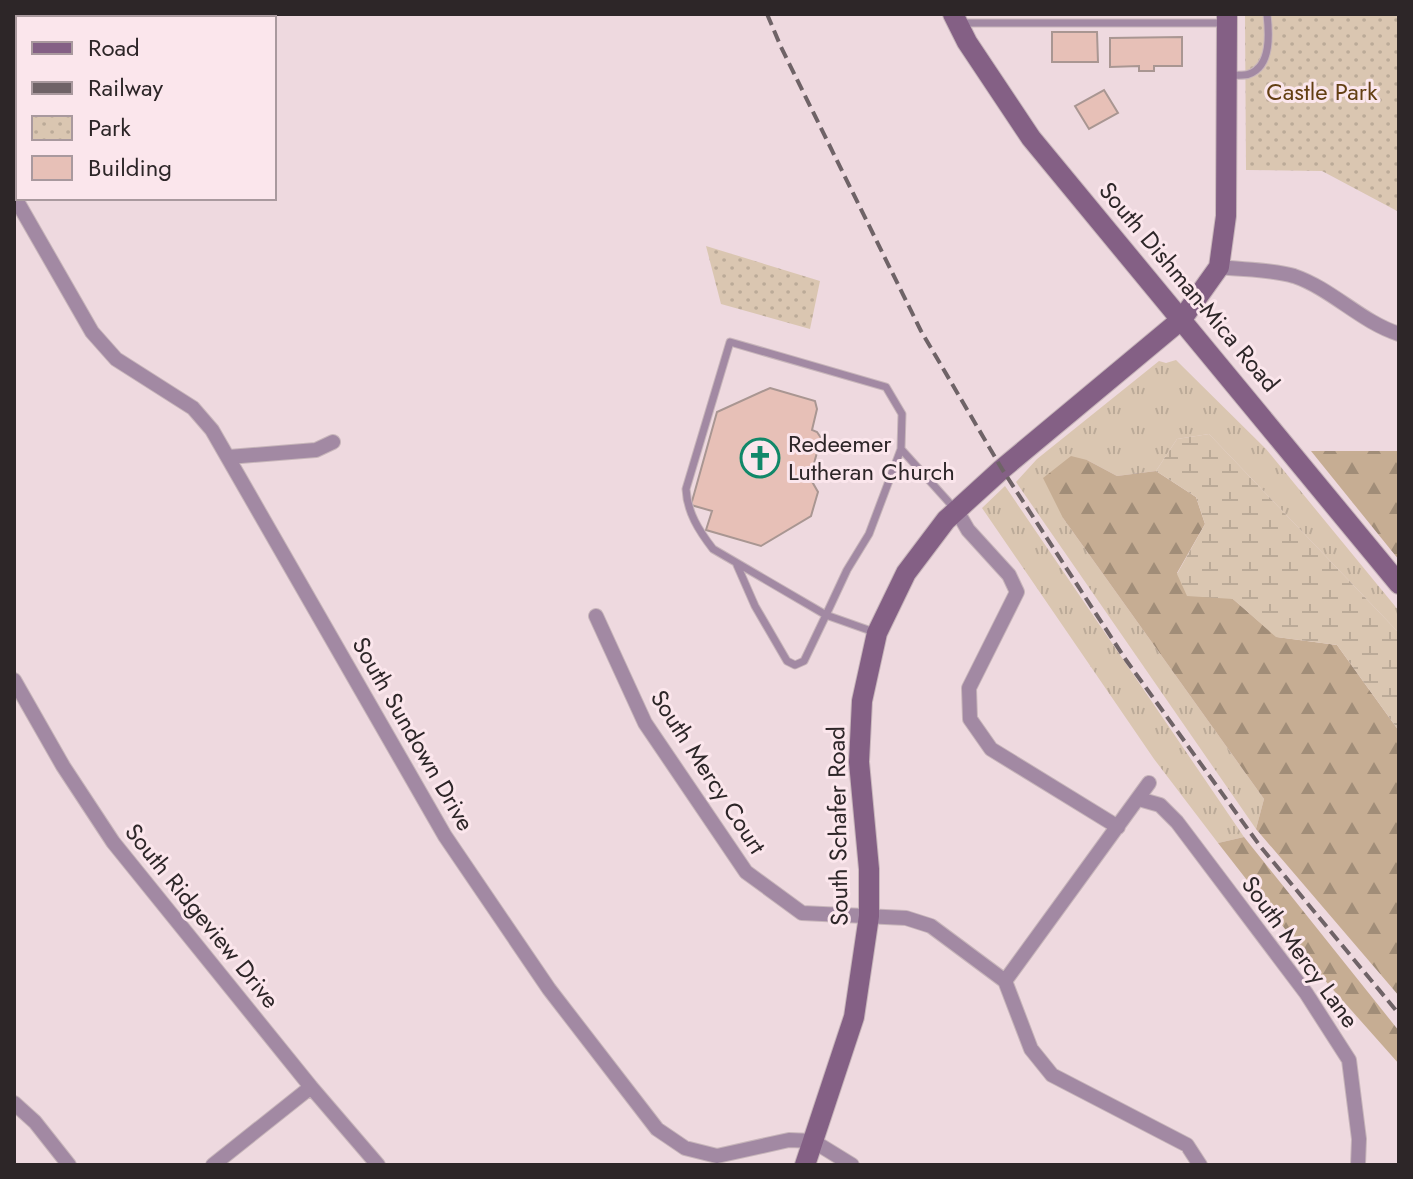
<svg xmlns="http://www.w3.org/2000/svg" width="1413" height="1179" font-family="Jost,sans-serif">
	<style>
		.grass { fill: url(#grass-tufts) }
		.forest { fill: url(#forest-firs) }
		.wetland { fill: url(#wetland-marsh) }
		.park { fill: url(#park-dots) }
		.building { fill: #e7c0b7; stroke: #a99692; stroke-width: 2 }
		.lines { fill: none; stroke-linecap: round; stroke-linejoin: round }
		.lane-casing { stroke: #c7b5ba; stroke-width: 9 }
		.street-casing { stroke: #c7b5ba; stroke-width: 16 }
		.secondary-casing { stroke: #c7b5ba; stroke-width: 22 }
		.lane { stroke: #a289a3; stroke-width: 7 }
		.street { stroke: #a289a3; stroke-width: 14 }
		.secondary { stroke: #846085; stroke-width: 20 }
		.rail { stroke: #6f6367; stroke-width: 4; stroke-dasharray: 12 6; stroke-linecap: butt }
		.labels { text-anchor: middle; stroke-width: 6; stroke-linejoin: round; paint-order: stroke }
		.park-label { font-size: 24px; fill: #633f13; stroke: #fbe6ec }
		.street-label { font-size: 24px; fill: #2d2628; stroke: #fbe6ec }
		.poi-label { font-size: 24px; fill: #2d2628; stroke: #fbe6ec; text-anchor: start }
	</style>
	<defs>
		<pattern id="grass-tufts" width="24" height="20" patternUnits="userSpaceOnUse" patternTransform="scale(2)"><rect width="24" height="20" fill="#dac6b1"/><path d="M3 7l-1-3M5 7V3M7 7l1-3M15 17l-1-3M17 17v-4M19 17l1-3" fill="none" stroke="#bbaa98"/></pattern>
		<pattern id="forest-firs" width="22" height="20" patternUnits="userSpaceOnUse" patternTransform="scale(2)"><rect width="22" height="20" fill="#c6ad93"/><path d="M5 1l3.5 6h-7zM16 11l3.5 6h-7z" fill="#a18d78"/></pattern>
		<pattern id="wetland-marsh" width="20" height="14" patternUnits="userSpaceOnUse" patternTransform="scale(2)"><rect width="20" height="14" fill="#dac6b1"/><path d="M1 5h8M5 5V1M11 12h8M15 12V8" fill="none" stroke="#bbaa98"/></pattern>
		<pattern id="park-dots" width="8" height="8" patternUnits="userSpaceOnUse" patternTransform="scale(2)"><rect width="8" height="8" fill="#dac6b1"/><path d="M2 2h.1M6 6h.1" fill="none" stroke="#bbaa98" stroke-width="1.8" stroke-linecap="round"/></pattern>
	</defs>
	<rect width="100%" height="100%" fill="#eed9df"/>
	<path class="grass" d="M 1176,360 L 1266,449 L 1399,611 L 1399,633 L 1209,434 L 1177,439 L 1156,471 L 1117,476 L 1087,460 L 1063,518 L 1264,799 L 1256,829 L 1016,482 L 1037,459 L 1159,361 L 1166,363 Z
		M 1005,486 L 1244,837 L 1218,843 L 1154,759 L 982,508 Z"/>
	<path class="forest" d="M 1311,451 L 1399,451 L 1399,560 Z
		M 1071,456 L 1087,460 L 1117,476 L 1156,471 L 1196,497 L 1205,524 L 1177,573 L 1233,599 L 1277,637 L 1337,645 L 1399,731 L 1399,996 L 1256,829 L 1264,799 L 1063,518 L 1043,478 Z
		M 1244,837 L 1399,1031 L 1399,1064 L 1328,984 L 1218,843 Z"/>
	<path class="wetland" d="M 1209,434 L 1399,633 L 1399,731 L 1337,645 L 1276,637 L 1233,599 L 1187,596 L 1177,574 L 1205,524 L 1196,497 L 1156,471 L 1177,439 Z"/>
	<path class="park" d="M 1245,14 L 1399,14 L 1399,212 L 1322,171 L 1246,170 Z
		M 706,246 L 820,281 L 810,329 L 721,304 Z"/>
	<path class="building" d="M 1052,32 L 1097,32 L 1098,62 L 1052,62 Z
		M 1182,37 L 1182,66 L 1154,66 L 1154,71 L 1139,71 L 1139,66 L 1110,67 L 1110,38 Z
		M 1104,90 L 1118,113 L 1089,129 L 1075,106 Z
		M 770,388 L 815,401 L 817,409 L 812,430 L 817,432 L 821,438 L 810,478 L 818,492 L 811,516 L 761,546 L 706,530 L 712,511 L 691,505 L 717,412 Z"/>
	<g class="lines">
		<g class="lane-casing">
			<path id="lane" d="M 962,23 L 1225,23
				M 1229,75 C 1235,75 1244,76 1249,74 C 1272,66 1269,32 1267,14
				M 737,565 L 755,606 L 787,661 L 795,665 L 804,661 L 826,615 L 713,549 C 699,531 687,512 686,489 L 730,342 L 886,387 L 902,414 L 901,449
				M 874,632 L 826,615 L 847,570 L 869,534 L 901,449 L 955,509"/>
		</g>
		<g class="street-casing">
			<path id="street" d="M 14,196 L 92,332 L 116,359 L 193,408 L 212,430 L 445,836 L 549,989 L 657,1129 L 685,1148 L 717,1156 L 789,1140 L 813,1141 L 852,1165
				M 1219,267 C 1243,270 1271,269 1294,276 C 1332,289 1361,322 1399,334
				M 229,457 L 316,450 L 333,442
				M 957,511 L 968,530 L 1009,575 L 1017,592 L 969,688 L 970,719 L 991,749 L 1118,827
				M 596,616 L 645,723 L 746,872 L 802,913 L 906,918 L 931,926 L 1005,981 L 1031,1049 L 1052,1075 L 1187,1145 L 1200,1165
				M 14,680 L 63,766 L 113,842 L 311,1087 L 378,1165
				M 1139,799 L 1160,805 L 1177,822 L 1306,993 L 1349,1060 L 1359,1139 L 1358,1165
				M 1005,981 L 1149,783
				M 14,1103 L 35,1122 L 69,1165
				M 213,1165 L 311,1087"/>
		</g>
		<g class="secondary-casing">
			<path id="secondary" d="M 953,14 L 967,42 L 1031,138 L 1399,584
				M 805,1165 L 854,1017 L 869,916 L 869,869 L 859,762 L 862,701 L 877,633 L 906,573 L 946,520 L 1002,469 L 1182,319 L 1219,267 L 1226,216 L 1227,14"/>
		</g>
		<use href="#lane" class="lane"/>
		<use href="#street" class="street"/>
		<use href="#secondary" class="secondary"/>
		<path class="rail" d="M 767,14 L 781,47 L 921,331 L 1002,469 L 1126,660 L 1260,846 L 1399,1014"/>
	</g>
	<defs>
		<g id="church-ring" transform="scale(2)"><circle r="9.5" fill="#fbe6ec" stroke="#118869" stroke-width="1.5"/><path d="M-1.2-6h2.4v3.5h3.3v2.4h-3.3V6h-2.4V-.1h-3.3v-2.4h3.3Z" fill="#118869"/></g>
	</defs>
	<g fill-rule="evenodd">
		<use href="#church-ring" x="760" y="458"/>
	</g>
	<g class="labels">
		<g class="park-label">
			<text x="1322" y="100">Castle Park</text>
		</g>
		<g class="street-label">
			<text transform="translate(1189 287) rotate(50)" y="8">South Dishman-Mica Road</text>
			<text transform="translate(413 734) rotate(60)" y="8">South Sundown Drive</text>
			<text transform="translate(708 772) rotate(57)" y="8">South Mercy Court</text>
			<text transform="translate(838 826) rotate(-91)" y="8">South Schafer Road</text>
			<text transform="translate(202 916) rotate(51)" y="8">South Ridgeview Drive</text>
			<text transform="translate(1300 952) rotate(54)" y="8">South Mercy Lane</text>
		</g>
		<g class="poi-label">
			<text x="788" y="452">Redeemer<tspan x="788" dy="28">Lutheran Church</tspan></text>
		</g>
	</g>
	<rect width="1413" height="1179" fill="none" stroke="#2d2628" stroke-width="32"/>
	<rect x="16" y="16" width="260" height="184" fill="#fbe6ec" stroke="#a9999e" stroke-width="2"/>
	<rect x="32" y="42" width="40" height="12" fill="#846085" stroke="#a9999e" stroke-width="2"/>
	<text x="88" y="56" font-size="24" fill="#2d2628">Road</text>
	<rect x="32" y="82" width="40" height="12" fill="#6f6367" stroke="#a9999e" stroke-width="2"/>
	<text x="88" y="96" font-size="24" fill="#2d2628">Railway</text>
	<rect x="32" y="116" width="40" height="24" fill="url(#park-dots)" stroke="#a9999e" stroke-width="2"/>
	<text x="88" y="136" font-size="24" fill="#2d2628">Park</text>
	<rect x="32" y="156" width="40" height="24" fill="#e7c0b7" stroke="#a9999e" stroke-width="2"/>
	<text x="88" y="176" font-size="24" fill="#2d2628">Building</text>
</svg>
